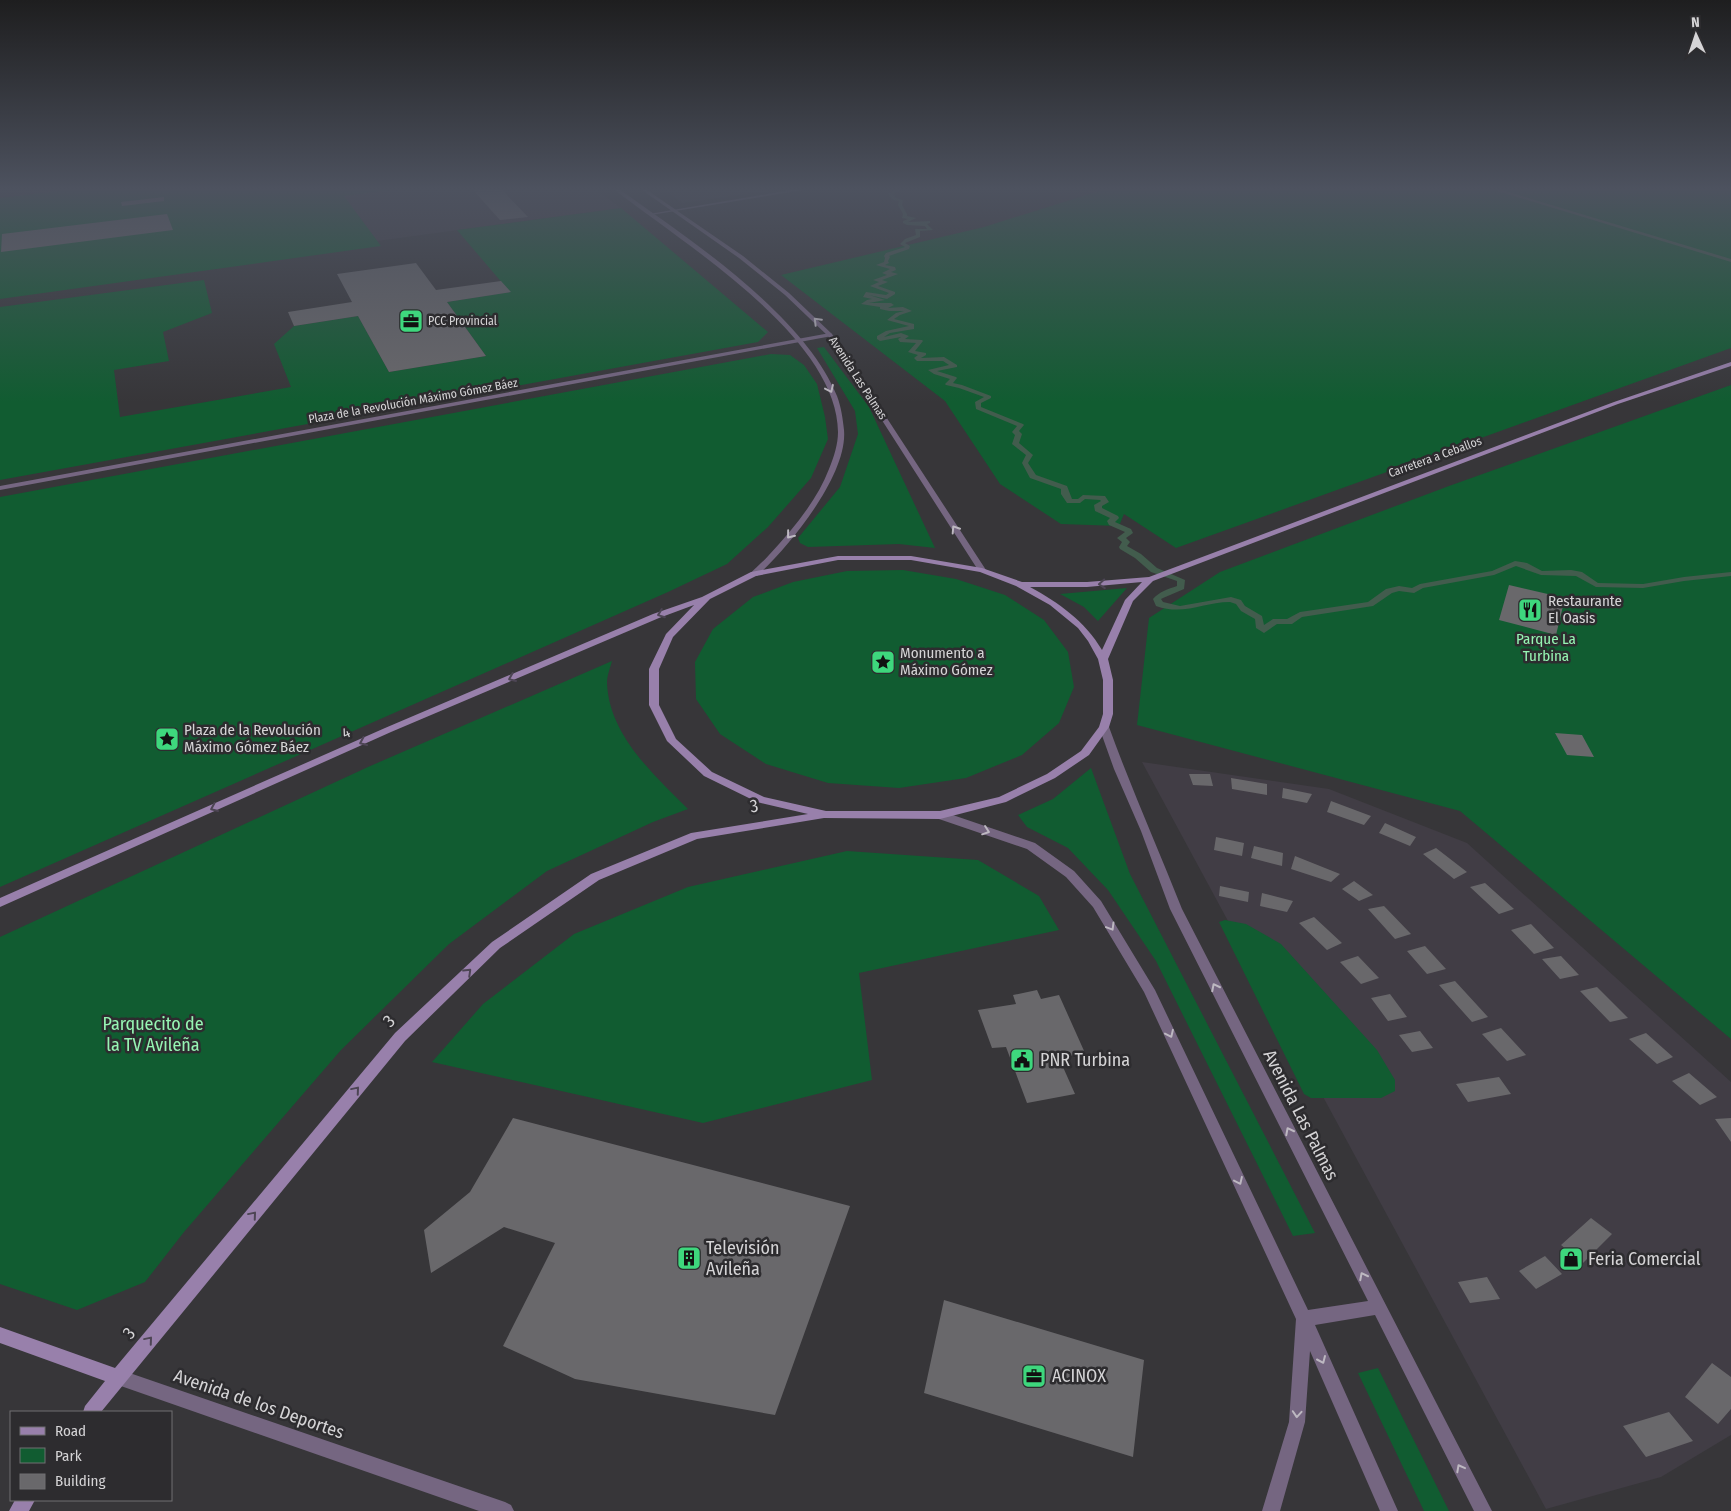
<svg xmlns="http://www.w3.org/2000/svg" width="1731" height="1511" font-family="'Fira Sans Condensed',sans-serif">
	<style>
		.built { fill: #413d45 }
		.green { fill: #115c31 }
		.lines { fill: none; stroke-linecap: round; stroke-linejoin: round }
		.stream { fill: #425c4d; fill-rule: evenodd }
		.building { fill: #69686b }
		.minor { fill: #756681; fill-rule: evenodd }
		.tertiary { fill: #756681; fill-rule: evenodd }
		.secondary { fill: #9880ab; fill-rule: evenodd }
		.oneway { stroke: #bdb8c1 }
		.oneway2 { stroke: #4d4554 }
		.labels { text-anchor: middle; stroke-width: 5; stroke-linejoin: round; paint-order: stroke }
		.far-poi-label { font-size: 12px; fill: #d5d4d6; stroke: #2d2c2f; text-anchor: start }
		.far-street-label { font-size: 12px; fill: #d5d4d6; stroke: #2d2c2f }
		.poi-label { font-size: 15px; fill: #d5d4d6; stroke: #2d2c2f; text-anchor: start }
		.park-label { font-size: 15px; fill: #96f5b3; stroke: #2d2c2f }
		.street-label { font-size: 15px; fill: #d5d4d6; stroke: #2d2c2f }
		.near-street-label { font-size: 18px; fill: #d5d4d6; stroke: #2d2c2f }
		.near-park-label { font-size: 18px; fill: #96f5b3; stroke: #2d2c2f }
		.near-poi-label { font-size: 18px; fill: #d5d4d6; stroke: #2d2c2f; text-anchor: start }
	</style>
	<rect width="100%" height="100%" fill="#373639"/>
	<path class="built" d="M 389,190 L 597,190 L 621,208 L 377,241 L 343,196 Z
		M 664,190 L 774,190 L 683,203 Z
		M 1142,762 L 1329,789 L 1467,843 L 1731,1082 L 1731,1435 L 1661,1477 L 1546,1509 Z"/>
	<path class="green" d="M 66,190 L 389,190 L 344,196 L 381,246 L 0,299 L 0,198 Z
		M 1102,190 L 1731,190 L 1731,348 L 1176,548 L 1124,514 L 1119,526 L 1061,524 L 1000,484 L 945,401 L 781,275 L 984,227 Z
		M 621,208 L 768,332 L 758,342 L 0,480 L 0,307 L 204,280 L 212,313 L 163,332 L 169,361 L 114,370 L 120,417 L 291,387 L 274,344 L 294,326 L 358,316 L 389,372 L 486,356 L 447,302 L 510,292 L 457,230 Z
		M 824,347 L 869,407 L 935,548 L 899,544 L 808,547 L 800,543 L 798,538 L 840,487 L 858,434 L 855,411 L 817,348 Z
		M 771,354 L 790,355 L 804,365 L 817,384 L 825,417 L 828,439 L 811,478 L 768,527 L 727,564 L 668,592 L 0,887 L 0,497 Z
		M 1731,385 L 1731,1039 L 1460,811 L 1137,725 L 1149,618 L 1220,572 L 1449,486 Z
		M 903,570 L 956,579 L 1005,595 L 1044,620 L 1068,652 L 1074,687 L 1059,723 L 1022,755 L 966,778 L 899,788 L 828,783 L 766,764 L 720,734 L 696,699 L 695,662 L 713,629 L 753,597 L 793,582 L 847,571 Z
		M 1127,588 L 1098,621 L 1084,607 L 1060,594 Z
		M 612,661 C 610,668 607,676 607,683 C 609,735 654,775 688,809 L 653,822 L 547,871 L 449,944 L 341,1050 L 184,1232 L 145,1282 L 77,1310 L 0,1284 L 0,937 L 368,767 Z
		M 1091,768 L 1130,874 L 1315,1233 L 1293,1236 L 1156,961 L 1108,890 L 1068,848 L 1027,827 L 1018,815 L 1053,799 Z
		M 847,851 L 978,860 L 1039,896 L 1059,930 L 859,973 L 872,1080 L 703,1123 L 432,1062 L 483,1004 L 574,934 L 688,887 Z
		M 1225,920 L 1246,924 L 1281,944 L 1377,1050 L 1395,1080 L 1395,1091 L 1381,1098 L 1311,1098 L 1304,1094 L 1219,922 Z
		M 1378,1368 L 1449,1511 L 1424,1511 L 1358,1373 Z"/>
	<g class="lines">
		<path class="stream" d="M 895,190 L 901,190 L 893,194 L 896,198 L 903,200 L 902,205 L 907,214 L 907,216 L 916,218 L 908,222 L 930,221 L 930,223 L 927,224 L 933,230 L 920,231 L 920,237 L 905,243 L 910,246 L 909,249 L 889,256 L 890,257 L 888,261 L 889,263 L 885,265 L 895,267 L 896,270 L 891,272 L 898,274 L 882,280 L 888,282 L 878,286 L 895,292 L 895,294 L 887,299 L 869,295 L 885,300 L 869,303 L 891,303 L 894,305 L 888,308 L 903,307 L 912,311 L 900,315 L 894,319 L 914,324 L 914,329 L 890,333 L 884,337 L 901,333 L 909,336 L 905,339 L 922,340 L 923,341 L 915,351 L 926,353 L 926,355 L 921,358 L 944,357 L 957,365 L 957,367 L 937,371 L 956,377 L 957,378 L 953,383 L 962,385 L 991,396 L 991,398 L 981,403 L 981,407 L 1023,424 L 1024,425 L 1019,431 L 1022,434 L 1019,443 L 1033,455 L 1028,463 L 1036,475 L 1067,486 L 1072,499 L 1078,499 L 1083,495 L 1105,496 L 1109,502 L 1102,506 L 1102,508 L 1118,516 L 1119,518 L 1115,522 L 1131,529 L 1133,533 L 1126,538 L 1130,542 L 1127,546 L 1141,554 L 1157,568 L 1185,580 L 1184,589 L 1163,598 L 1161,599 L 1163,602 L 1180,606 L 1231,597 L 1241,600 L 1245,606 L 1262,616 L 1264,625 L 1273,619 L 1287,619 L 1300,612 L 1368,602 L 1386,589 L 1399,586 L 1412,588 L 1420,584 L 1492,571 L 1515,561 L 1527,563 L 1542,571 L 1571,570 L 1582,572 L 1598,583 L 1643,584 L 1684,577 L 1731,572 L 1731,576 L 1684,581 L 1643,588 L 1596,587 L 1576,576 L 1541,575 L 1516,566 L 1494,575 L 1423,588 L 1414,593 L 1399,591 L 1392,593 L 1373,606 L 1302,617 L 1292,624 L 1277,624 L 1264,633 L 1256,628 L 1255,619 L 1241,611 L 1236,604 L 1230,602 C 1203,602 1184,616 1156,606 L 1153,599 C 1159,592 1168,589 1177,586 L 1177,581 L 1151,572 L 1135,558 L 1120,549 L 1119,547 L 1122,542 L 1117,538 L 1125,532 L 1109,525 L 1107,521 L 1110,518 L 1095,511 L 1094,505 L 1101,501 L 1100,500 L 1085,499 L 1080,503 L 1067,503 L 1061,494 L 1061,489 L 1030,478 L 1022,463 L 1026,455 L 1012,444 L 1015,435 L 1012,432 L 1017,426 L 976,409 L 975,402 L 984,397 L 959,388 L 946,385 L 945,384 L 950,379 L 934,374 L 928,370 L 949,365 L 943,361 L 917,361 L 914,358 L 918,355 L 908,352 L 916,343 L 900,342 L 898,339 L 901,337 L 880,341 L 877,339 L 877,336 L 886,331 L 909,326 L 887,320 L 896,313 L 904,311 L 889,311 L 880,309 L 880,307 L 861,304 L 867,300 L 872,299 L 863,297 L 866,292 L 886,295 L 889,293 L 870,286 L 879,282 L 873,280 L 887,275 L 882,273 L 890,269 L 876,265 L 884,262 L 885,258 L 884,256 L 886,253 L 905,247 L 900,244 L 905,239 L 916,235 L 915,229 L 927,229 L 925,226 L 907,225 L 903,223 L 903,221 L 908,219 L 902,218 L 903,214 L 898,205 L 899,201 L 893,200 L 888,194 Z
			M 1502,190 L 1731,259 L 1731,262 L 1494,190 Z"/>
	</g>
	<path class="building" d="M 473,190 L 502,190 L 528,217 L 500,220 Z
		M 164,197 L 164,201 L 122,206 L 121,202 Z
		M 167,214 L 173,230 L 1,252 L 2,234 Z
		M 416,263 L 436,290 L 501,281 L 511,292 L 447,302 L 486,356 L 389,372 L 358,316 L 294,326 L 288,312 L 352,302 L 337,274 Z
		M 1509,585 L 1565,598 L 1556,635 L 1499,620 Z
		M 1555,733 L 1582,735 L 1594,757 L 1567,755 Z
		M 1189,774 L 1210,774 L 1213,786 L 1193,785 Z
		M 1231,778 L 1267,784 L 1267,795 L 1232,789 Z
		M 1283,788 L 1312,794 L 1307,803 L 1282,798 Z
		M 1331,801 L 1371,816 L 1364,825 L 1327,812 Z
		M 1385,823 L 1416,837 L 1410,846 L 1379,833 Z
		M 1216,837 L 1244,843 L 1242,856 L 1214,850 Z
		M 1254,846 L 1283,853 L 1282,866 L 1251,858 Z
		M 1436,848 L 1467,872 L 1454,879 L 1423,854 Z
		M 1295,856 L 1340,874 L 1331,882 L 1291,869 Z
		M 1354,881 L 1373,895 L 1359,901 L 1342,889 Z
		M 1485,883 L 1514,909 L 1499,914 L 1470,887 Z
		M 1220,886 L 1249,892 L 1248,902 L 1219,896 Z
		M 1262,893 L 1293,901 L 1287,912 L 1260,906 Z
		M 1384,906 L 1411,934 L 1395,939 L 1368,909 Z
		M 1314,917 L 1342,943 L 1327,950 L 1299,923 Z
		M 1531,924 L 1554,948 L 1534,954 L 1511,930 Z
		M 1425,946 L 1446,969 L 1427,974 L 1407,951 Z
		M 1358,956 L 1379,978 L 1361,984 L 1340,962 Z
		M 1561,956 L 1579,975 L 1560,979 L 1542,959 Z
		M 1455,981 L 1488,1017 L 1472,1022 L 1439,985 Z
		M 1597,987 L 1628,1018 L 1610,1022 L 1580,991 Z
		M 1037,990 L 1041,999 L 1059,995 L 1085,1053 L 1059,1058 L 1075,1094 L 1027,1103 L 1006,1047 L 992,1048 L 978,1010 L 1016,1004 L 1013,995 Z
		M 1390,994 L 1407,1017 L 1388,1021 L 1371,998 Z
		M 1501,1028 L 1526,1055 L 1507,1061 L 1482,1034 Z
		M 1420,1031 L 1433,1048 L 1412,1052 L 1399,1035 Z
		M 1646,1033 L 1673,1057 L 1657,1064 L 1629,1039 Z
		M 1689,1073 L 1717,1097 L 1700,1105 L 1672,1081 Z
		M 1499,1077 L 1511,1094 L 1468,1102 L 1456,1084 Z
		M 513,1118 L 850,1206 L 775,1415 L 575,1379 L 503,1346 L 555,1243 L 504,1227 L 431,1273 L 424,1230 L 470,1192 Z
		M 1731,1118 L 1731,1142 L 1715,1119 Z
		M 1591,1218 L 1612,1234 L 1583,1263 L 1561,1245 Z
		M 1545,1256 L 1562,1274 L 1536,1289 L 1519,1271 Z
		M 1487,1277 L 1500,1299 L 1470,1303 L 1458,1282 Z
		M 944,1300 L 1144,1360 L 1133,1457 L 924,1393 Z
		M 1712,1363 L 1731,1377 L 1731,1409 L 1718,1424 L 1685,1397 Z
		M 1669,1412 L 1693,1441 L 1646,1457 L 1623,1426 Z"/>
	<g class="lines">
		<path class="minor" d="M 791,190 L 803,190 L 651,215 L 649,214 Z
			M 830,333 L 832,334 L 832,336 L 0,490 L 0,486 Z"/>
		<path class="tertiary" d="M 615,190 L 620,190 C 690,239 805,316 837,396 C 841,406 843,420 844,430 C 848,475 789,547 757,576 L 754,576 L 750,574 C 756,567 763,562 769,555 C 792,530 817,501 829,469 C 834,457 838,444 838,432 C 837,336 682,243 615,190 Z
			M 642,190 L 647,190 L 743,256 L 789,293 L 832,334 L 986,570 L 985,572 L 982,572 L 978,570 L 828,336 L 785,295 L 739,258 Z
			M 1104,724 L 1109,727 C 1131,788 1158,848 1182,909 L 1492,1511 L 1474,1511 L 1375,1315 L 1315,1325 L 1398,1511 L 1380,1511 L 1310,1351 L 1305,1422 L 1280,1511 L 1262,1511 L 1289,1422 L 1296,1319 L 1144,992 L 1093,907 L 1066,877 L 1027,849 L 936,818 L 935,815 L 940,811 L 944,812 L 1035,843 L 1074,871 L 1101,901 L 1155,990 L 1308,1310 L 1368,1301 L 1170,909 L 1141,831 L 1114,769 L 1099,727 Z
			M 118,1369 L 505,1502 L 511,1505 L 514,1511 L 479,1511 L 118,1385 L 112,1383 L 110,1377 L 112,1371 Z"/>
		<path class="secondary" d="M 1731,362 L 1731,366 L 1618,404 L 1153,581 L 1133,601 L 1108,659 L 1113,680 L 1113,714 L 1109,727 L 1089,755 L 1055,778 L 1006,802 L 940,819 L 824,818 L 697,839 L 599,880 L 500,948 L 405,1041 L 101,1412 L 83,1412 L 85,1406 L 105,1381 L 0,1343 L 0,1327 L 115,1368 L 395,1033 L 492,942 L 591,874 L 691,833 L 808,814 L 757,802 L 704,776 L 667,741 L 649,705 L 649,669 L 666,634 L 694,605 L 659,618 L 391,732 L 0,907 L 0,898 L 385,728 L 653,614 L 702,597 L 751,572 L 838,556 L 911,556 L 982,568 L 1022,582 L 1087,582 L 1149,577 L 1614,402 ZM 838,560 L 911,560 L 980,572 L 1016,586 L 1050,605 L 1078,628 L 1088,641 L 1098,659 L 1103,680 L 1103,714 L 1099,727 L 1081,751 L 1047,774 L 999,797 L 940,811 L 826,811 L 764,797 L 712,772 L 676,739 L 659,705 L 659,669 L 673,637 L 710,599 L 756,576 ZM 1142,582 L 1125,600 L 1102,650 C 1085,621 1059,603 1030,587 L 1087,587 Z
			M 15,1500 L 35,1500 L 29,1511 L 9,1511 Z"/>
	</g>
	<defs><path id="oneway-chevron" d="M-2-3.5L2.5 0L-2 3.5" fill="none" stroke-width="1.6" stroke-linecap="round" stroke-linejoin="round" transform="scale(1.25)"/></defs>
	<g class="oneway">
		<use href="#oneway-chevron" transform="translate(817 321) rotate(-135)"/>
		<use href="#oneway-chevron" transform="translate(830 389) rotate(65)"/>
		<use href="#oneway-chevron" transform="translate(955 529) rotate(-123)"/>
		<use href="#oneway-chevron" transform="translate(790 535) rotate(129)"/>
		<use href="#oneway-chevron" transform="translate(986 831) rotate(19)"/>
		<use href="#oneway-chevron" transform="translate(1111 927) rotate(59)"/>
		<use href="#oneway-chevron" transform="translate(1215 987) rotate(-117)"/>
		<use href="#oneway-chevron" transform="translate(1170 1034) rotate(65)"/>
		<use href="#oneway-chevron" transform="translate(1289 1131) rotate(-117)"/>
		<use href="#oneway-chevron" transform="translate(1239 1181) rotate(65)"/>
		<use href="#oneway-chevron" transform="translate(1363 1276) rotate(-117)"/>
		<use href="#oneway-chevron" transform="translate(1322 1360) rotate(66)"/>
		<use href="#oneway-chevron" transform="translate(1297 1414) rotate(94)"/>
		<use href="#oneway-chevron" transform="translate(1460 1468) rotate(-118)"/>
	</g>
	<g class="oneway2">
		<use href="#oneway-chevron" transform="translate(1102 584) rotate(176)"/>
		<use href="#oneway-chevron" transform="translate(661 614) rotate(159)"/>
		<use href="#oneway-chevron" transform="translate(512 678) rotate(157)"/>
		<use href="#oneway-chevron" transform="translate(363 742) rotate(156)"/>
		<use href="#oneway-chevron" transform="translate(214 808) rotate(156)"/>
		<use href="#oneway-chevron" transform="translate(468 972) rotate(-44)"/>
		<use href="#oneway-chevron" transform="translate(356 1090) rotate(-50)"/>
		<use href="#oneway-chevron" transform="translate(253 1215) rotate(-50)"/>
		<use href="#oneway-chevron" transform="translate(149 1340) rotate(-50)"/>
	</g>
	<linearGradient id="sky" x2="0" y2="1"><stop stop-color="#1e1e1f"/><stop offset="0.47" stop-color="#4d525f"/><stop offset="1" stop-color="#4d525f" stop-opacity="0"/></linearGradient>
	<rect width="1731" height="402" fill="url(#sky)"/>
	<defs>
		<g id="office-square" transform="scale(1.25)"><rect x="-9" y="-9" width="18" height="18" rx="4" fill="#3ed77d" stroke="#2d2c2f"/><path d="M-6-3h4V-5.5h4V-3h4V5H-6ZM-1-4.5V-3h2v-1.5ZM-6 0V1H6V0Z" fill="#111"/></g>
		<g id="restaurant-square" transform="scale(1.25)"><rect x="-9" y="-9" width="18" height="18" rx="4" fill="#3ed77d" stroke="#2d2c2f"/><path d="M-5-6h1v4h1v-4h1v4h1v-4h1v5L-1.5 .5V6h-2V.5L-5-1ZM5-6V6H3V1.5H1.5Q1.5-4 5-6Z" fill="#111"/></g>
		<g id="sight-square" transform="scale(1.25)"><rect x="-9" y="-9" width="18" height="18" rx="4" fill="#3ed77d" stroke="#2d2c2f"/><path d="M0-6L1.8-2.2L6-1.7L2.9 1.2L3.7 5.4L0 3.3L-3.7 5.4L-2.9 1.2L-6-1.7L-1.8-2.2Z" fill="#111"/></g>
		<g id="civic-square" transform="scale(1.25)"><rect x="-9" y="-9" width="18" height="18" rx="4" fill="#3ed77d" stroke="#2d2c2f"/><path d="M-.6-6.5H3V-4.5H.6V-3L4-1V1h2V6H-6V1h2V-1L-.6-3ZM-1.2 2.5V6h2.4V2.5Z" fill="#111"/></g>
		<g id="building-square" transform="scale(1.25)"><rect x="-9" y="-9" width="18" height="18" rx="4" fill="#3ed77d" stroke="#2d2c2f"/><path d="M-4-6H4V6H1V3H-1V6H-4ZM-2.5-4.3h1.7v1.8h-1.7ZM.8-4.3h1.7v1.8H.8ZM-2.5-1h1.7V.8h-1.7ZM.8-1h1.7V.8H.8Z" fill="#111"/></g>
		<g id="shop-square" transform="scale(1.25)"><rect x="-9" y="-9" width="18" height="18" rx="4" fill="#3ed77d" stroke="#2d2c2f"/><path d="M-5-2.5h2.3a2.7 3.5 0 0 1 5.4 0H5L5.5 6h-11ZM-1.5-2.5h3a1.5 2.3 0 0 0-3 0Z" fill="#111"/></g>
	</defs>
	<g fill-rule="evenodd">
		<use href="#office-square" x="411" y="321"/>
		<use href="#restaurant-square" x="1530" y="610"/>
		<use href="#sight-square" x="883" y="662"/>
		<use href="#sight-square" x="167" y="739"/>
		<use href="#civic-square" x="1022" y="1060"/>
		<use href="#building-square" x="689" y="1258"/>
		<use href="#shop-square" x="1571" y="1259"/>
		<use href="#office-square" x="1034" y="1376"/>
	</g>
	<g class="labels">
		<g class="far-poi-label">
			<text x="428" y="325">PCC Provincial</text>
		</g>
		<g class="far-street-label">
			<text transform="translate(858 378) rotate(57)" y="4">Avenida Las Palmas</text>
			<text transform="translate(413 401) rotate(-10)" y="4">Plaza de la Revolución Máximo Gómez Báez</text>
			<text transform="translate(1435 457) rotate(-20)" y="4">Carretera a Ceballos</text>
		</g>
		<g class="poi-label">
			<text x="1548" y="606">Restaurante<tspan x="1548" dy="17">El Oasis</tspan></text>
			<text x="900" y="658">Monumento a<tspan x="900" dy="17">Máximo Gómez</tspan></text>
			<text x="184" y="735">Plaza de la Revolución<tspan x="184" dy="17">Máximo Gómez Báez</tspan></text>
		</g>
		<g class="park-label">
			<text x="1546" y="644">Parque La<tspan x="1546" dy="17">Turbina</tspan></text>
		</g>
		<g class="street-label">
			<text transform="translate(346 733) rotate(-24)" y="5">4</text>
		</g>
		<g class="near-street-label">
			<text transform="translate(754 806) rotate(-9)" y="6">3</text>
			<text transform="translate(389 1021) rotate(-46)" y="6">3</text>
			<text transform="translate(1301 1115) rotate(63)" y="6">Avenida Las Palmas</text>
			<text transform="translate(129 1333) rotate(-50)" y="6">3</text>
			<text transform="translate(259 1404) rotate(19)" y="6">Avenida de los Deportes</text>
		</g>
		<g class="near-park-label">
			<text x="153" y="1030">Parquecito de<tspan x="153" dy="21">la TV Avileña</tspan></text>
		</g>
		<g class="near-poi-label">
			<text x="1040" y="1066">PNR Turbina</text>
			<text x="706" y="1254">Televisión<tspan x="706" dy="21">Avileña</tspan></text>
			<text x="1588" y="1265">Feria Comercial</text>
			<text x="1052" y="1382">ACINOX</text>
		</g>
	</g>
	<rect x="10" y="1411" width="162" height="90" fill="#2d2c2f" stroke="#706f72"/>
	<rect x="20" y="1427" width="25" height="8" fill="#9880ab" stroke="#706f72"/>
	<text x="55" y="1436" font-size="15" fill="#d5d4d6">Road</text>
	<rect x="20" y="1448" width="25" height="15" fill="#115c31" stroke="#706f72"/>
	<text x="55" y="1461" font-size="15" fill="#d5d4d6">Park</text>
	<rect x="20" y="1474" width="25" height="15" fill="#69686b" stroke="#706f72"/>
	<text x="55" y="1486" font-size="15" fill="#d5d4d6">Building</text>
	<g transform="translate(1696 35) rotate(357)" stroke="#2d2c2f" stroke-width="4" paint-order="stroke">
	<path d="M0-4L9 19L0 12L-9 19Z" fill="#d5d4d6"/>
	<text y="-8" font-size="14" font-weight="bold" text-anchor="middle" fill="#d5d4d6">N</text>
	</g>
</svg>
